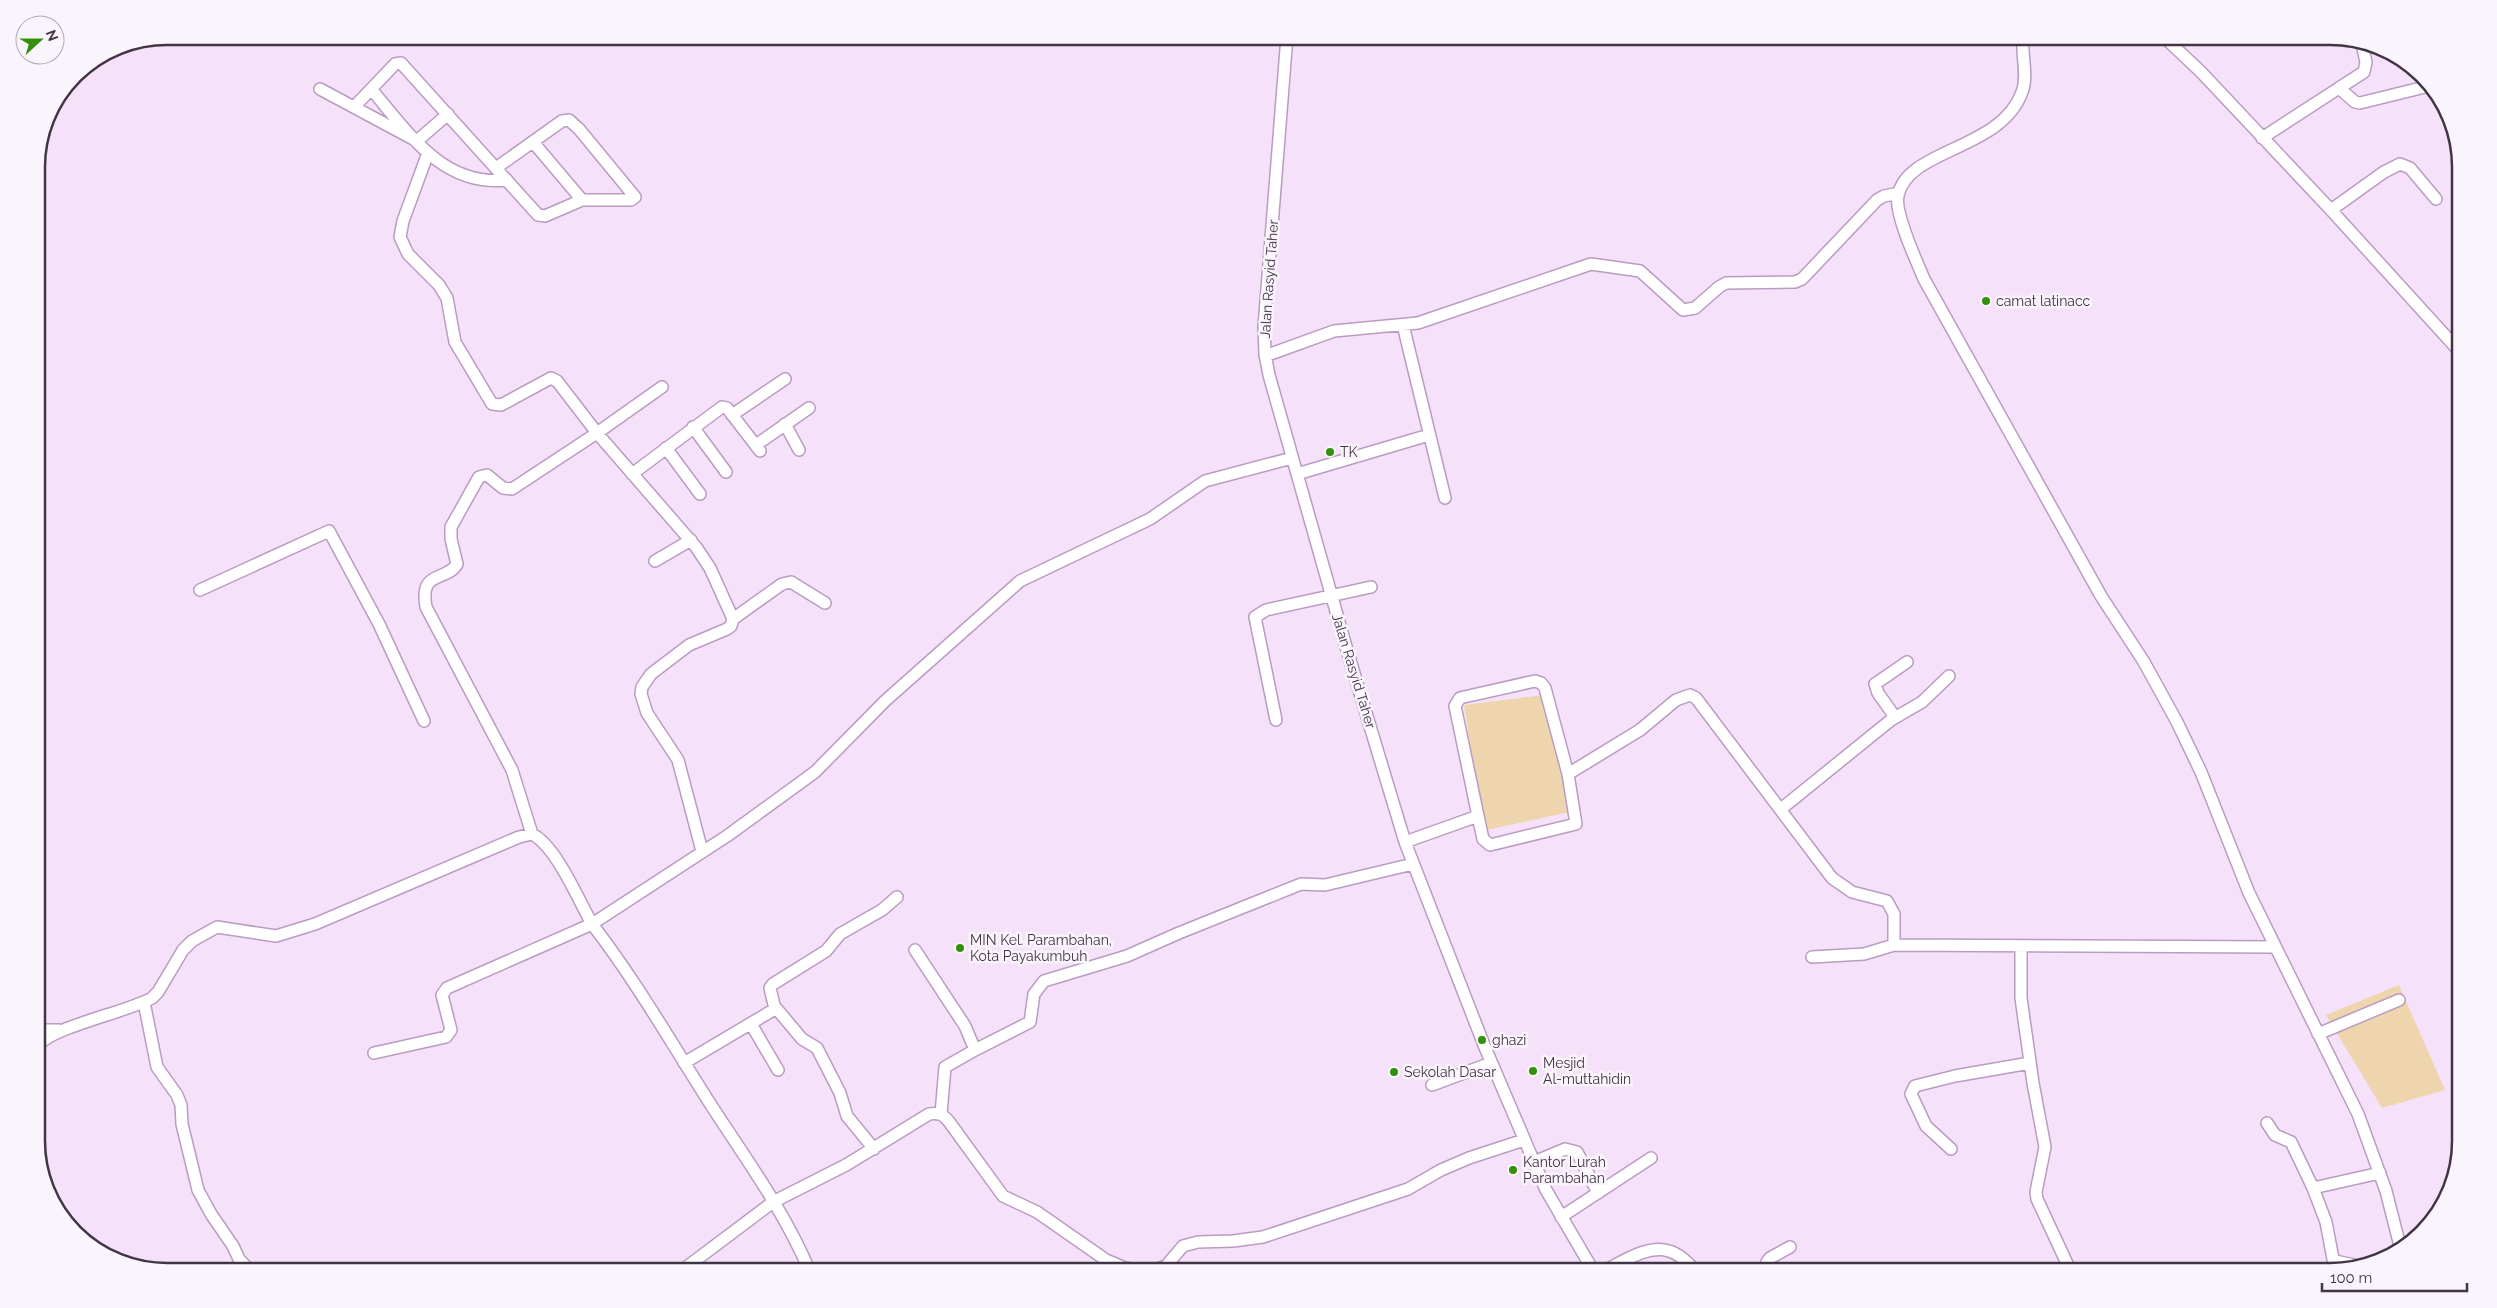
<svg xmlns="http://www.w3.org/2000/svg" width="2497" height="1308" font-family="Raleway,sans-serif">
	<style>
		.green { fill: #eed5ad }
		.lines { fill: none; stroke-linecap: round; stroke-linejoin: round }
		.minor-casing { stroke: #b99cc1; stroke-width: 14 }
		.minor { stroke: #fff; stroke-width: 11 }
		.poi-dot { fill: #339109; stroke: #faf4fc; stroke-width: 2 }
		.labels { text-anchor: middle; stroke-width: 5; stroke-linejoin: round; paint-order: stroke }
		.street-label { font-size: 14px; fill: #413545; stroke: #faf4fc }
		.poi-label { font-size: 14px; fill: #413545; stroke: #faf4fc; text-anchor: start }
		.rim { fill: none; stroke: #413545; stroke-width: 2.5 }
	</style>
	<rect width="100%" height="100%" fill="#f5e2fa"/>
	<path class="green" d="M 1543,695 L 1570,812 L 1483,831 L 1464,705 Z
		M 2399,985 L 2445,1090 L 2382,1108 L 2326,1015 Z"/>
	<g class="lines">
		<g class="minor-casing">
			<path id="minor" d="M 1287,36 L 1264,327 L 1265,354 L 1269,375 L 1347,650 L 1405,842 L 1484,1045 L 1534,1162 L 1546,1190 L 1594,1272
				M 2027,36 L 2023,42 C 2022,58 2028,77 2022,92 C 2001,151 1907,148 1898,196 C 1894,213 1917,262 1924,279 L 2101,596 L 2144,662 L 2177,722 L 2201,772 L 2249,893 L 2358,1114 L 2386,1191 L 2401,1250
				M 2163,36 L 2201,72 L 2331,210 L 2461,353
				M 2339,88 L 2364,72 L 2366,62 L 2362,44
				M 320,89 L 417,141 L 448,114
				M 371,89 C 408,132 442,187 507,180
				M 354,107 L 395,64 L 401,63 L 538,215 L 545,216 L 582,200 L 631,200 L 635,197 L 579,129 L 569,120 L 562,121 L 496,168
				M 2262,138 L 2339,88 L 2355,102 L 2360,103 L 2429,86
				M 533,142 L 582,200
				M 428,153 L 403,221 L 400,237 L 408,254 L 439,285 L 447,298 L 455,342 L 492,404 L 501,405 L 551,378 L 557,381 L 597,433 L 662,387
				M 2331,210 L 2384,172 L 2400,164 L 2410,168 L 2436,199
				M 1403,325 L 1445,498
				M 1265,356 L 1334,331 L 1418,323 L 1591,264 L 1640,271 L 1683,310 L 1695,308 L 1719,287 L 1726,283 L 1795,282 L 1802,279 L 1877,200 L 1884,196 L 1899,193
				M 732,415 L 785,379
				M 785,424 L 799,450
				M 693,427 L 726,472
				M 756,445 L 809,408
				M 666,448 L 700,494
				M 632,474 L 722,407 L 727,408 L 760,451
				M 1297,474 L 1429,435
				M 655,561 L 691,540
				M 200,590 L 329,531 L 379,624 L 424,721
				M 733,619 L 782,584 L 791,582 L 825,603
				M 1895,717 L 1878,693 L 1875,684 L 1907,662
				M 1276,720 L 1255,617 L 1266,610 L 1371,587
				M 1568,774 L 1640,730 L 1676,700 L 1690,695 L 1696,698 L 1832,878 L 1852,892 L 1887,901 L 1894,914 L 1894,945
				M 1781,809 L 1891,720 L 1922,702 L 1949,676
				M 532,834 L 512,770 L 426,607 C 419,569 447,582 457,564 L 451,539 L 451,527 L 479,477 L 487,475 L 503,488 L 512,489 L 597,433 L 696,547 L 710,568 L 733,619 L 731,626 L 727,629 L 689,645 L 651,674 L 642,687 L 641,694 L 647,713 L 678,760 L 702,851
				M 1405,842 L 1478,816 L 1483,839 L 1490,845 L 1576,824 L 1568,774 L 1545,688 L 1541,683 L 1535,681 L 1464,697 L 1460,698 L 1455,706 L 1478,816
				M 2021,946 L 2021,998 L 2033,1083 L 2045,1147 L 2036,1192 L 2037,1199 L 2071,1272
				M 915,950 L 965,1026 L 975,1050 L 945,1067 L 941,1114
				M 1812,957 L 1864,954 L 1894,945 L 2274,947
				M 144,1002 L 157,1067 L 177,1095 L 181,1105 L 182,1124 L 198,1190 L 211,1214 L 233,1246 L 239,1259 L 251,1272
				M 776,1008 L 802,1039 L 817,1048 L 840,1093 L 847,1116 L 874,1149
				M 751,1024 L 778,1070
				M 37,1030 L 59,1030
				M 2318,1034 L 2399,1000
				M 37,1046 C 54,1026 125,1013 152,998 L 158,992 L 183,950 L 192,941 L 217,927 L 276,936 L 315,924 L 519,837 L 532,834 C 556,846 578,899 592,924 L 447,988 L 442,995 L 451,1030 L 446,1037 L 374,1053
				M 975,1050 L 1030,1022 L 1034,994 L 1044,981 L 1127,956 L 1179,933 L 1301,884 L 1325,885 L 1413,864
				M 684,1063 L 775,1009 L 770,988 L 773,984 L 826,951 L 840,934 L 882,910 L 897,897
				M 1432,1085 L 1491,1063
				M 2267,1123 L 2275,1135 L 2291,1142 L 2313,1188 L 2326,1222 L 2333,1259 L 2335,1261 L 2354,1265
				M 1951,1149 L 1926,1126 L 1911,1094 L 1915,1086 L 1955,1076 L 2030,1063
				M 1534,1162 L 1565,1149 L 1577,1152 L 1598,1193
				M 2313,1188 L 2380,1173
				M 1561,1217 L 1651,1158
				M 680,1272 L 773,1202 L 846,1165 L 929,1114 C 939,1112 944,1115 950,1123 L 1003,1196 L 1037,1212 L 1106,1260 L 1125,1268 L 1148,1272 L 1166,1266 L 1183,1246 L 1198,1242 L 1233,1241 L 1263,1237 L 1408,1189 L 1441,1170 L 1469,1158 L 1524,1140
				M 810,1272 C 785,1212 746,1159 711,1105 C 672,1044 636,981 592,924 L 727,836 L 815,772 L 885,701 L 1020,581 L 1150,519 L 1205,481 L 1292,458
				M 1602,1272 C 1621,1263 1647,1244 1669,1251 C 1680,1254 1689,1264 1697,1272
				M 1769,1272 L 1767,1262 L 1770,1258 L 1790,1247"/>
		</g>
		<use href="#minor" class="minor"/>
	</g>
	<g class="poi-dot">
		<circle cx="1986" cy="301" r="5"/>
		<circle cx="1330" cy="452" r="5"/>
		<circle cx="960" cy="948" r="5"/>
		<circle cx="1482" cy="1040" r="5"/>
		<circle cx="1533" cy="1071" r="5"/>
		<circle cx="1394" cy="1072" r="5"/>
		<circle cx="1513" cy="1170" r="5"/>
	</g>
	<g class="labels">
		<g class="street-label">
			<text transform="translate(1269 279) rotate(-86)" y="5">Jalan Rasyid Taher</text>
			<text transform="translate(1354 671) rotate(73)" y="5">Jalan Rasyid Taher</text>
		</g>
		<g class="poi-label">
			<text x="1996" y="306">camat latinacc</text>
			<text x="1340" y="457">TK</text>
			<text x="970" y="945">MIN Kel. Parambahan,<tspan x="970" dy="16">Kota Payakumbuh</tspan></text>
			<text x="1492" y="1045">ghazi</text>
			<text x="1543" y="1068">Mesjid<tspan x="1543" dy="16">Al-muttahidin</tspan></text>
			<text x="1404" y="1077">Sekolah Dasar</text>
			<text x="1523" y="1167">Kantor Lurah<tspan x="1523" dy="16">Parambahan</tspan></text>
		</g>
	</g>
	<path d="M0 0H2497V1308H0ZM167 45H2330A122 122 0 0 1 2452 167V1141A122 122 0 0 1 2330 1263H167A122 122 0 0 1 45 1141V167A122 122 0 0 1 167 45Z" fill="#faf4fc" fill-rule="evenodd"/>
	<path class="rim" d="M167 45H2330A122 122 0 0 1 2452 167V1141A122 122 0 0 1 2330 1263H167A122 122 0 0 1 45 1141V167A122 122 0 0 1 167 45Z"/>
	<g transform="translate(40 40) rotate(69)"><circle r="24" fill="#faf4fc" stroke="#b0a8b3"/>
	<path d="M0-4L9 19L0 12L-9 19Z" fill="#339109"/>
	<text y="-8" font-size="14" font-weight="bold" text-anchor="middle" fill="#413545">N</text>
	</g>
	<path d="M2322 1283v8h145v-8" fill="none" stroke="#413545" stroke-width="2.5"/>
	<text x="2330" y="1283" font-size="15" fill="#413545" stroke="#faf4fc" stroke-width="4" paint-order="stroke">100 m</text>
</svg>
